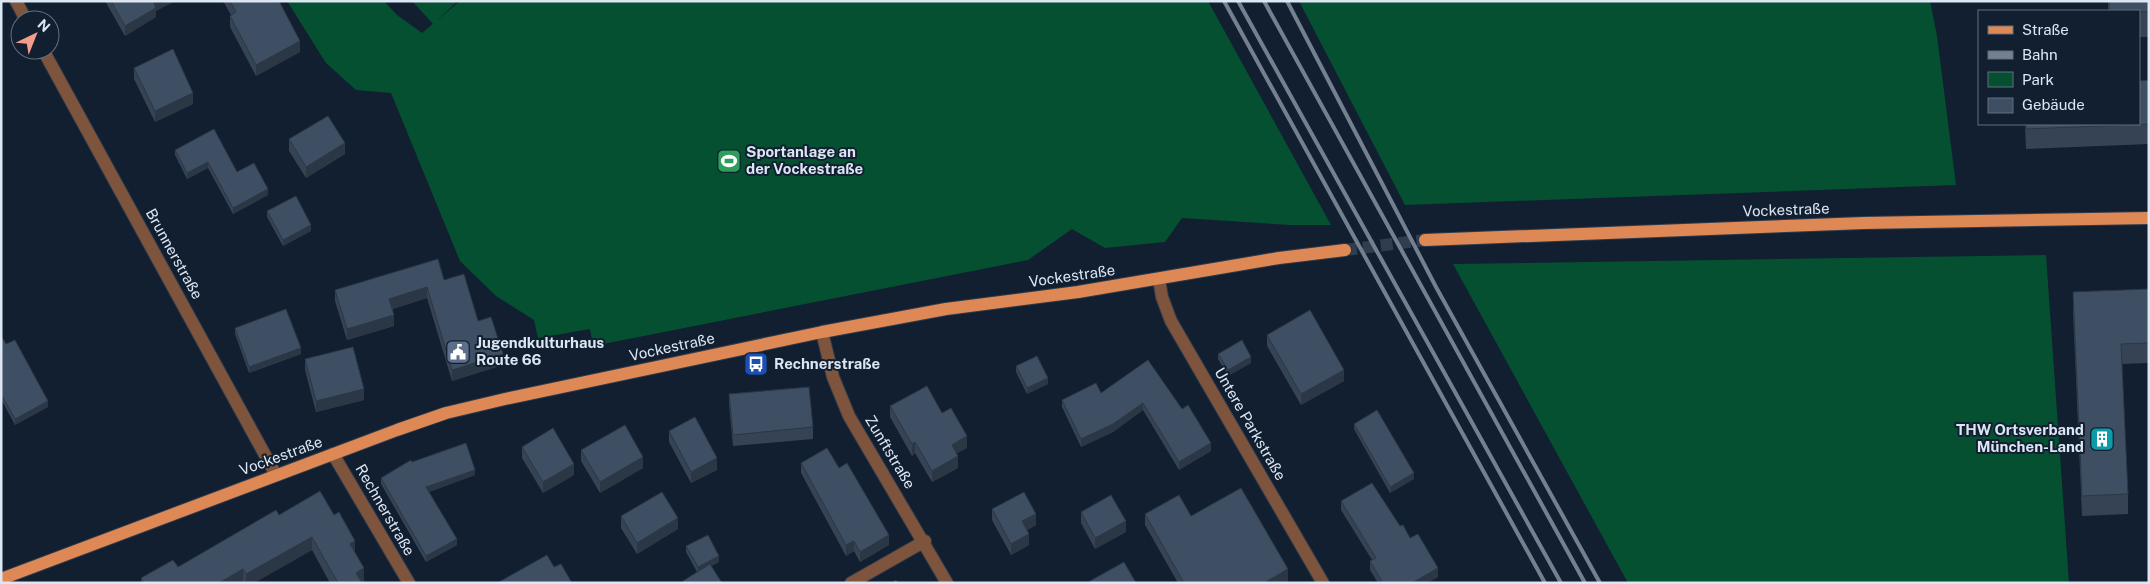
<svg xmlns="http://www.w3.org/2000/svg" width="2150" height="584" font-family="'Public Sans',sans-serif">
	<style>
		.green { fill: #055031 }
		.lines { fill: none; stroke-linecap: round; stroke-linejoin: round }
		.major-tunnel { stroke: #303d4e; stroke-width: 12; stroke-dasharray: 12 6; stroke-linecap: butt }
		.minor-casing { stroke: #2e3b4c; stroke-width: 14 }
		.major-casing { stroke: #2e3b4c; stroke-width: 14 }
		.minor { stroke: #7e543c; stroke-width: 12 }
		.major { stroke: #de8855; stroke-width: 12 }
		.rail { stroke: #74808f; stroke-width: 4 }
		.wall { fill: #354355 }
		.shaded-wall { fill: #2b3745 }
		.building { fill: #3e4e63; stroke: #2b3745 }
		.labels { text-anchor: middle; stroke-width: 4; stroke-linejoin: round; paint-order: stroke }
		.poi-label { font-size: 15px; font-weight: bold; fill: #dde7f4; stroke: #111f31; text-anchor: start }
		.street-label { font-size: 15px; fill: #dde7f4; stroke: #111f31 }
	</style>
	<rect width="100%" height="100%" fill="#111f31"/>
	<path class="green" d="M 287,1 L 384,1 L 397,15 L 422,33 L 460,1 L 1208,1 L 1331,225 L 1290,225 L 1182,218 L 1165,242 L 1105,248 L 1072,229 L 1028,260 L 593,346 L 590,329 L 538,338 L 534,320 L 496,296 L 460,261 L 391,93 L 356,90 L 326,63 Z
		M 412,1 L 458,1 L 433,24 Z
		M 1299,1 L 1930,1 L 1937,36 L 1956,185 L 1405,205 Z
		M 2046,255 L 2069,583 L 1628,583 L 1453,264 Z"/>
	<g class="lines">
		<path class="major-tunnel" d="M 1345,250 L 1425,240"/>
		<g class="minor-casing">
			<path id="minor" d="M 16,1 L 26,20
				M 43,50 L 276,475
				M 1159,279 L 1162,297 L 1171,321 L 1323,583
				M 822,332 L 833,377 L 849,416 L 947,583
				M 333,454 L 409,583
				M 851,583 L 925,541"/>
		</g>
		<g class="major-casing">
			<path id="major" d="M 1425,240 L 1864,223 L 2149,218
				M 1,579 L 397,430 L 446,413 L 505,399 L 822,332 L 946,309 L 1078,292 L 1279,258 L 1345,250"/>
		</g>
		<use href="#minor" class="minor"/>
		<use href="#major" class="major"/>
		<path class="rail" d="M 1224,1 L 1545,583
			M 1238,1 L 1561,583
			M 1264,1 L 1585,583
			M 1287,1 L 1436,287 L 1600,583"/>
	</g>
	<path class="wall" d="M 105,1 L 175,1 L 156,11 L 156,17 L 125,36 Z
		M 223,1 L 279,1 L 300,52 L 256,76 L 230,27 L 230,16 L 231,15 Z
		M 2108,1 L 2149,1 L 2149,37 L 2139,37 L 2139,11 L 2108,11 Z
		M 134,68 L 193,104 L 155,122 L 134,79 Z
		M 2149,80 L 2149,144 L 2026,149 L 2025,124 L 2139,124 Z
		M 289,139 L 345,154 L 306,178 L 289,151 Z
		M 175,150 L 237,172 L 268,195 L 233,214 L 208,168 L 187,179 L 175,155 Z
		M 267,211 L 311,231 L 283,246 L 267,217 Z
		M 444,280 L 478,321 L 503,365 L 452,381 L 427,298 L 393,309 L 394,326 L 347,340 L 335,301 L 335,290 Z
		M 2149,289 L 2149,363 L 2122,364 L 2128,494 L 2128,514 L 2082,516 L 2073,312 L 2073,292 Z
		M 235,328 L 301,354 L 249,373 L 235,334 Z
		M 1267,335 L 1344,381 L 1301,405 L 1267,346 Z
		M 1,336 L 48,407 L 15,425 L 1,399 Z
		M 1218,354 L 1251,363 L 1228,376 L 1218,359 Z
		M 305,359 L 364,400 L 316,412 L 305,370 Z
		M 1148,360 L 1211,451 L 1179,470 L 1143,410 L 1113,432 L 1081,447 L 1062,407 L 1062,400 L 1101,393 Z
		M 1016,366 L 1048,384 L 1027,394 L 1016,372 Z
		M 729,394 L 813,427 L 813,439 L 733,446 L 729,405 Z
		M 890,406 L 942,413 L 967,448 L 956,453 L 958,468 L 932,482 L 915,453 L 912,456 L 890,417 Z
		M 1354,424 L 1414,479 L 1390,493 L 1354,429 Z
		M 669,431 L 717,470 L 691,483 L 669,442 Z
		M 522,447 L 574,475 L 543,493 L 522,458 Z
		M 581,450 L 643,468 L 600,493 L 581,461 Z
		M 412,462 L 475,475 L 429,492 L 457,545 L 426,562 L 381,484 L 381,478 Z
		M 801,463 L 889,545 L 860,562 L 854,551 L 846,556 L 801,473 Z
		M 1341,501 L 1400,526 L 1410,538 L 1438,577 L 1427,583 L 1378,583 L 1370,570 L 1370,561 L 1372,560 L 1341,510 Z
		M 992,509 L 1036,525 L 1027,530 L 1029,545 L 1011,555 L 992,520 Z
		M 1081,512 L 1126,532 L 1095,549 L 1081,523 Z
		M 1145,514 L 1191,516 L 1288,581 L 1284,583 L 1178,583 L 1145,525 Z
		M 279,515 L 355,552 L 364,581 L 362,583 L 330,583 L 312,550 L 254,583 L 141,583 L 141,578 L 178,567 Z
		M 621,516 L 678,529 L 637,554 L 621,528 Z
		M 686,546 L 719,562 L 711,566 L 722,583 L 683,583 L 683,581 L 697,572 L 686,552 Z"/>
	<path class="shaded-wall" d="M 157,1 L 175,1 L 156,11 L 156,17 L 125,36 L 125,26 Z
		M 300,41 L 300,52 L 256,76 L 256,65 Z
		M 193,93 L 193,104 L 155,122 L 155,111 Z
		M 345,143 L 345,154 L 306,178 L 306,167 Z
		M 208,162 L 208,168 L 187,179 L 187,173 Z
		M 268,189 L 268,195 L 233,214 L 233,208 Z
		M 311,225 L 311,231 L 283,246 L 283,240 Z
		M 427,287 L 427,298 L 389,310 L 389,299 Z
		M 394,315 L 394,326 L 347,340 L 347,329 Z
		M 301,348 L 301,354 L 249,373 L 249,367 Z
		M 503,354 L 503,365 L 452,381 L 452,370 Z
		M 1251,357 L 1251,363 L 1228,376 L 1228,370 Z
		M 1344,370 L 1344,381 L 1301,405 L 1301,394 Z
		M 1048,378 L 1048,384 L 1027,394 L 1027,388 Z
		M 364,389 L 364,400 L 316,412 L 316,401 Z
		M 48,401 L 48,407 L 15,425 L 15,419 Z
		M 1143,403 L 1143,410 L 1113,432 L 1081,447 L 1081,439 Z
		M 967,436 L 967,448 L 952,456 L 952,445 Z
		M 915,442 L 915,453 L 912,456 L 912,444 Z
		M 1211,443 L 1211,451 L 1179,470 L 1179,462 Z
		M 958,456 L 958,468 L 932,482 L 932,471 Z
		M 643,457 L 643,468 L 600,493 L 600,482 Z
		M 717,458 L 717,470 L 691,483 L 691,472 Z
		M 574,464 L 574,475 L 543,493 L 543,482 Z
		M 475,470 L 475,475 L 426,493 L 426,487 Z
		M 1414,473 L 1414,479 L 1390,493 L 1390,487 Z
		M 1036,514 L 1036,525 L 1022,533 L 1022,521 Z
		M 678,518 L 678,529 L 637,554 L 637,543 Z
		M 1126,521 L 1126,532 L 1095,549 L 1095,538 Z
		M 1029,534 L 1029,545 L 1011,555 L 1011,544 Z
		M 889,535 L 889,545 L 860,562 L 860,552 Z
		M 312,537 L 312,550 L 254,583 L 246,583 L 246,574 Z
		M 457,539 L 457,545 L 426,562 L 426,556 Z
		M 355,541 L 355,554 L 350,544 Z
		M 854,541 L 854,551 L 846,556 L 846,545 Z
		M 719,556 L 719,562 L 698,573 L 698,567 Z
		M 364,568 L 364,581 L 361,583 L 356,573 Z
		M 1438,568 L 1438,577 L 1427,583 L 1412,583 Z
		M 243,569 L 243,582 L 219,583 Z
		M 1288,569 L 1288,581 L 1284,583 L 1264,583 Z"/>
	<path class="building" d="M 111,1 L 157,1 L 154,3 L 156,8 L 125,26 Z
		M 230,1 L 279,1 L 300,41 L 256,65 L 230,16 L 236,12 Z
		M 2109,1 L 2149,1 L 2149,12 L 2109,11 Z
		M 173,49 L 193,93 L 155,111 L 134,68 Z
		M 2149,80 L 2149,124 L 2026,129 L 2026,124 L 2139,124 L 2139,81 Z
		M 328,116 L 345,143 L 306,167 L 289,139 Z
		M 214,129 L 237,172 L 254,163 L 268,189 L 233,208 L 208,162 L 187,173 L 175,150 Z
		M 296,196 L 311,225 L 283,240 L 267,211 Z
		M 438,259 L 444,280 L 464,274 L 478,321 L 491,317 L 503,354 L 452,370 L 427,287 L 389,299 L 394,315 L 347,329 L 335,290 Z
		M 2149,289 L 2149,343 L 2121,344 L 2128,494 L 2082,496 L 2073,292 Z
		M 286,309 L 301,348 L 249,367 L 235,328 Z
		M 1310,310 L 1344,370 L 1301,394 L 1267,335 Z
		M 1,336 L 6,344 L 15,340 L 48,401 L 15,419 L 1,394 Z
		M 1242,340 L 1251,357 L 1228,370 L 1218,354 Z
		M 353,347 L 364,389 L 316,401 L 305,359 Z
		M 1037,356 L 1048,378 L 1027,388 L 1016,366 Z
		M 1148,360 L 1182,409 L 1188,405 L 1211,443 L 1179,462 L 1143,403 L 1113,424 L 1081,439 L 1062,400 L 1096,383 L 1101,393 Z
		M 927,386 L 942,413 L 951,408 L 967,436 L 952,445 L 958,456 L 932,471 L 915,442 L 912,444 L 890,406 Z
		M 809,387 L 813,427 L 733,435 L 729,394 Z
		M 1377,410 L 1414,473 L 1390,487 L 1354,424 Z
		M 695,417 L 717,458 L 691,472 L 669,431 Z
		M 625,425 L 643,457 L 600,482 L 581,450 Z
		M 553,428 L 574,464 L 543,482 L 522,447 Z
		M 466,443 L 475,470 L 426,487 L 457,539 L 426,556 L 381,478 L 411,460 L 412,462 Z
		M 827,448 L 839,468 L 847,463 L 889,535 L 860,552 L 854,541 L 846,545 L 801,463 Z
		M 1372,483 L 1400,526 L 1403,525 L 1410,538 L 1418,534 L 1438,568 L 1412,583 L 1383,583 L 1370,561 L 1376,558 L 1341,501 Z
		M 1241,488 L 1288,569 L 1264,583 L 1184,583 L 1145,514 L 1179,495 L 1191,516 Z
		M 320,491 L 334,515 L 339,512 L 355,541 L 350,544 L 364,568 L 356,573 L 362,583 L 338,583 L 312,537 L 246,574 L 243,569 L 219,583 L 144,583 L 141,578 L 173,560 L 178,567 L 276,510 L 279,515 Z
		M 662,492 L 678,518 L 637,543 L 621,516 Z
		M 1024,492 L 1036,514 L 1022,521 L 1029,534 L 1011,544 L 992,509 Z
		M 1111,495 L 1126,521 L 1095,538 L 1081,512 Z
		M 708,535 L 719,556 L 698,567 L 686,546 Z
		M 547,555 L 554,567 L 561,564 L 572,583 L 497,583 Z
		M 1124,562 L 1136,583 L 1091,583 L 1090,581 Z
		M 710,564 L 722,583 L 684,583 L 683,581 Z
		M 896,580 L 898,583 L 891,583 Z"/>
	<defs>
		<g id="stadium-square" transform="scale(1.25)"><rect x="-9" y="-9" width="18" height="18" rx="4" fill="#2e9e5b" stroke="#111f31"/><path d="M0-5a6.5 5 0 1 0 0 10a6.5 5 0 1 0 0-10ZM-3.5-1.8h7v3.6h-7Z" fill="#fff"/></g>
		<g id="civic-square" transform="scale(1.25)"><rect x="-9" y="-9" width="18" height="18" rx="4" fill="#5c6f8a" stroke="#111f31"/><path d="M-.6-6.5H3V-4.5H.6V-3L4-1V1h2V6H-6V1h2V-1L-.6-3ZM-1.2 2.5V6h2.4V2.5Z" fill="#fff"/></g>
		<g id="bus-square" transform="scale(1.25)"><rect x="-9" y="-9" width="18" height="18" rx="4" fill="#1a4fb4" stroke="#111f31"/><path d="M-5-6H5V4H4V6H2V4H-2V6H-4V4H-5ZM-3.5-4V0h7V-4ZM-3.5 1.2v1.5H-2V1.2ZM2 1.2v1.5H3.5V1.2Z" fill="#fff"/></g>
		<g id="building-square" transform="scale(1.25)"><rect x="-9" y="-9" width="18" height="18" rx="4" fill="#0f9aa8" stroke="#111f31"/><path d="M-4-6H4V6H1V3H-1V6H-4ZM-2.5-4.3h1.7v1.8h-1.7ZM.8-4.3h1.7v1.8H.8ZM-2.5-1h1.7V.8h-1.7ZM.8-1h1.7V.8H.8Z" fill="#fff"/></g>
	</defs>
	<g fill-rule="evenodd">
		<use href="#stadium-square" x="729" y="161"/>
		<use href="#civic-square" x="458" y="352"/>
		<use href="#bus-square" x="756" y="364"/>
		<use href="#building-square" x="2102" y="439"/>
	</g>
	<g class="labels">
		<g class="poi-label">
			<text x="746" y="157">Sportanlage an<tspan x="746" dy="17">der Vockestraße</tspan></text>
			<text x="476" y="348">Jugendkulturhaus<tspan x="476" dy="17">Route 66</tspan></text>
			<text x="774" y="369">Rechnerstraße</text>
			<text x="2084" y="435" text-anchor="end">THW Ortsverband<tspan x="2084" dy="17">München-Land</tspan></text>
		</g>
		<g class="street-label">
			<text transform="translate(1786 210) rotate(-2)" y="5">Vockestraße</text>
			<text transform="translate(174 254) rotate(61)" y="5">Brunnerstraße</text>
			<text transform="translate(1072 276) rotate(-8)" y="5">Vockestraße</text>
			<text transform="translate(672 347) rotate(-12)" y="5">Vockestraße</text>
			<text transform="translate(1250 424) rotate(60)" y="5">Untere Parkstraße</text>
			<text transform="translate(890 452) rotate(59)" y="5">Zunftstraße</text>
			<text transform="translate(281 456) rotate(-20)" y="5">Vockestraße</text>
			<text transform="translate(385 510) rotate(60)" y="5">Rechnerstraße</text>
		</g>
	</g>
	<rect width="2150" height="584" fill="none" stroke="#dde7f4" stroke-width="5"/>
	<rect x="1978" y="10" width="162" height="115" fill="#111f31" stroke="#636f7f"/>
	<rect x="1988" y="26" width="25" height="8" fill="#de8855" stroke="#636f7f"/>
	<text x="2022" y="35" font-size="15" fill="#dde7f4">Straße</text>
	<rect x="1988" y="51" width="25" height="8" fill="#74808f" stroke="#636f7f"/>
	<text x="2022" y="60" font-size="15" fill="#dde7f4">Bahn</text>
	<rect x="1988" y="72" width="25" height="15" fill="#055031" stroke="#636f7f"/>
	<text x="2022" y="85" font-size="15" fill="#dde7f4">Park</text>
	<rect x="1988" y="98" width="25" height="15" fill="#3e4e63" stroke="#636f7f"/>
	<text x="2022" y="110" font-size="15" fill="#dde7f4">Gebäude</text>
	<g transform="translate(35 35) rotate(43)"><circle r="24" fill="#111f31" stroke="#636f7f"/>
	<path d="M0-4L9 19L0 12L-9 19Z" fill="#f49d8c"/>
	<text y="-8" font-size="14" font-weight="bold" text-anchor="middle" fill="#dde7f4">N</text>
	</g>
</svg>
